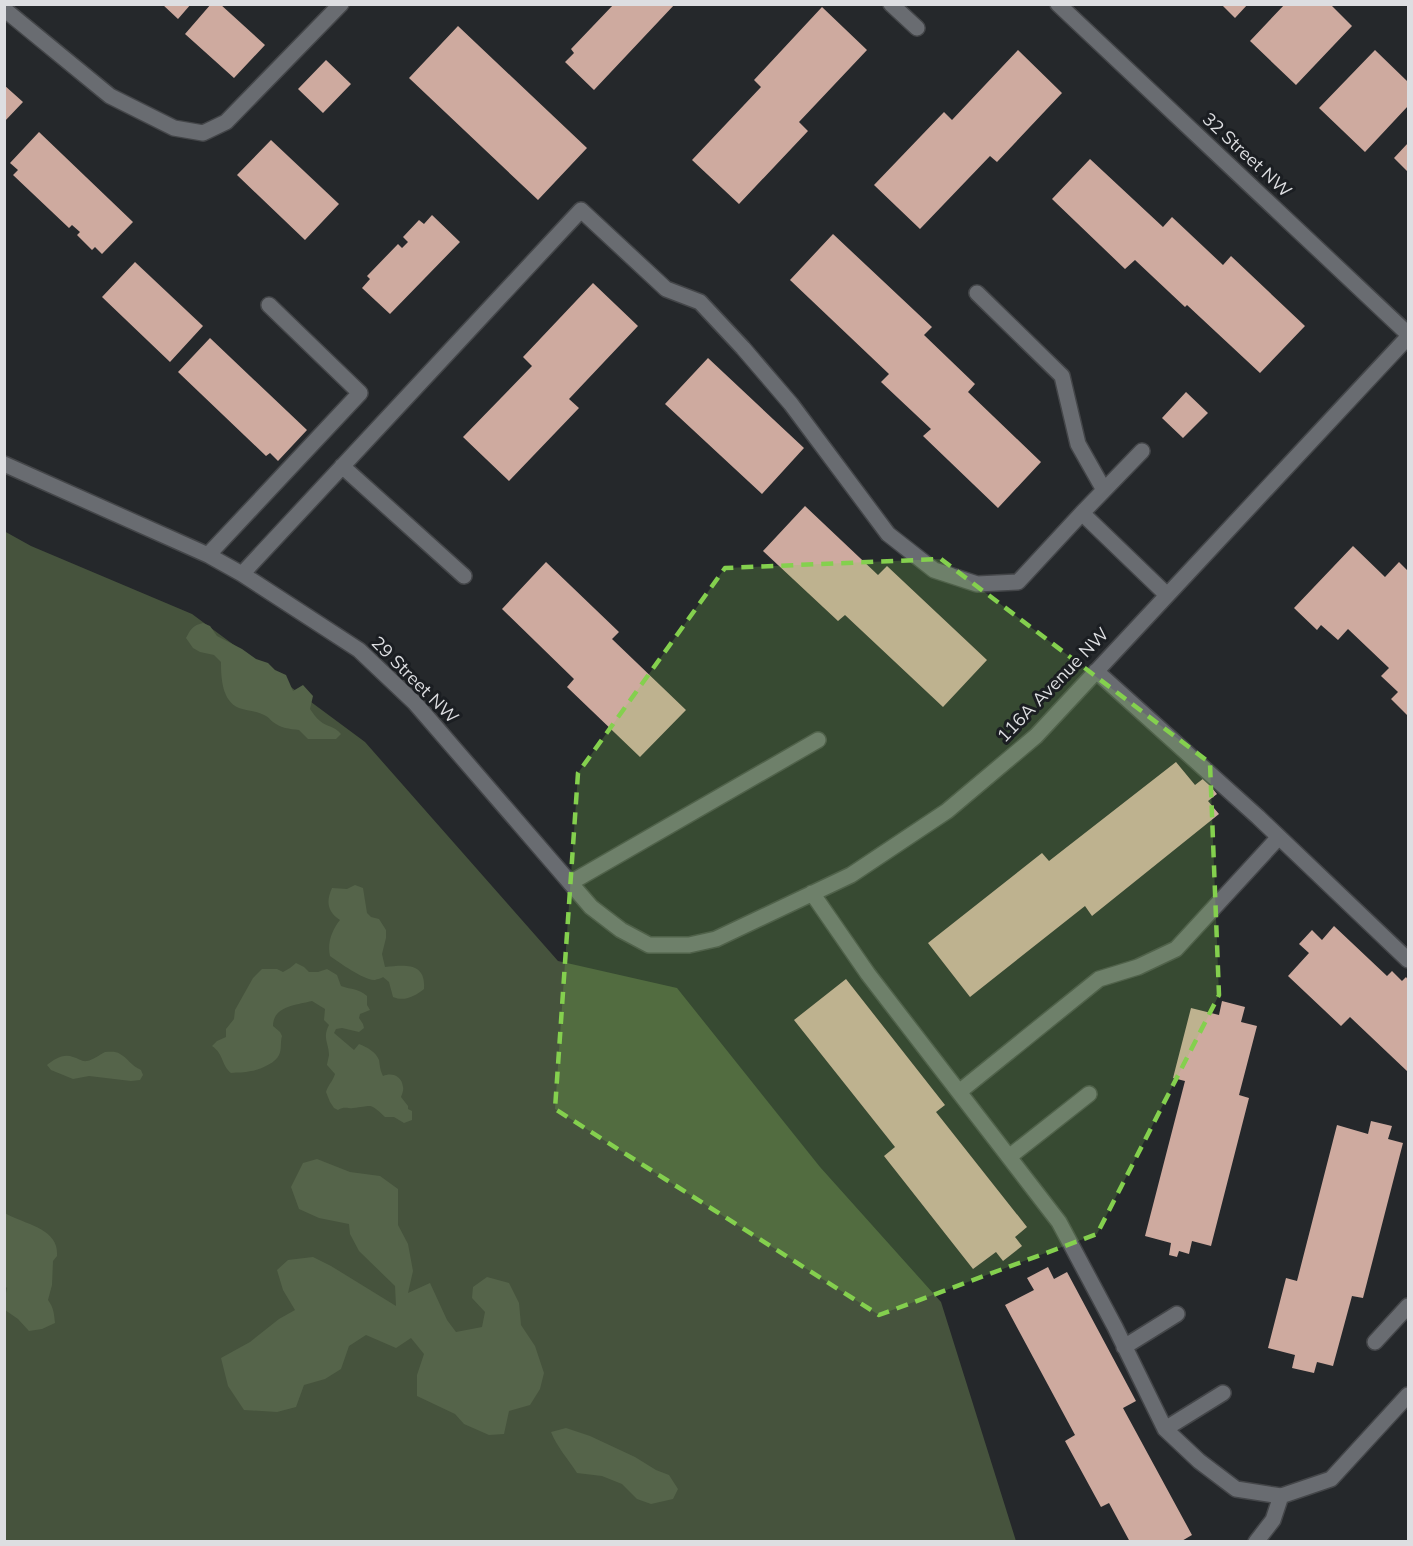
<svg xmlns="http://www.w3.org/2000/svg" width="1413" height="1546" font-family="Mulish,sans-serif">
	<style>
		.green { fill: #46533d }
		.forest { fill: #55644a }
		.building { fill: #ceaa9f }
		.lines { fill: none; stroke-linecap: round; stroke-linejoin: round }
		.minor-casing { stroke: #444649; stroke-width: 18 }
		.minor { stroke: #696c71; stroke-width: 15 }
		.marked { fill: #84d04e; fill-opacity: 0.2; stroke: #84d04e; stroke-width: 4.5; stroke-dasharray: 12 8; stroke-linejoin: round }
		.labels { text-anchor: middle; stroke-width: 6; stroke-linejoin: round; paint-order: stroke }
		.street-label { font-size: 18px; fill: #dddee1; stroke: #1b1e22 }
	</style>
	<rect width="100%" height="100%" fill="#25282b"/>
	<path class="green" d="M 4,531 L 31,546 L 192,614 L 365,742 L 558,961 L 677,988 L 820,1167 L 941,1302 L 1016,1541 L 5,1541 Z"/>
	<path class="forest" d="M 203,623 L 210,626 L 217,636 L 242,649 L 256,659 L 268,663 L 275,670 L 286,675 L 293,691 L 303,685 L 313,696 L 310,709 C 313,713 316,718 320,721 C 327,727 335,726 341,734 L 336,739 L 308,739 L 299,730 C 289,729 281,728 273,722 C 268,718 271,719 266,716 C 257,711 248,711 239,708 C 222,701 221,678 221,662 L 214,655 L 200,652 L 193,648 L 186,638 C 190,630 193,625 203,623 Z
		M 355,885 L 363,888 L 367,913 L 371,917 L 379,919 L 386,930 L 386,938 L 382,954 L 385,967 C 405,965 426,962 424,989 C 415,996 405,1002 393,997 L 389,982 L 383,977 C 382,978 375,980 374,980 C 362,979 340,963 330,956 C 327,943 332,930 340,920 C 327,912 326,901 332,888 L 347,889 Z
		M 296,963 L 304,967 L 309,972 L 318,972 L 327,969 L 337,975 L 341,986 C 352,990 358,988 367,996 L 367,1005 L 370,1010 L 360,1014 L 359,1018 L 363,1024 L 364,1028 L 359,1032 L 342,1028 L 336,1029 L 334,1033 L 354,1050 L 359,1044 C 367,1047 376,1052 379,1060 C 380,1066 380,1070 383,1076 C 392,1072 402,1076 403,1087 C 404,1090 402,1094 401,1097 L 408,1106 L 408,1109 L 412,1111 L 412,1120 L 404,1123 L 394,1117 L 385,1117 C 369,1102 373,1106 353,1108 C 346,1109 345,1106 338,1110 L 334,1108 L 330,1102 L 326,1092 C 328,1085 333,1081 335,1074 L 327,1065 C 327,1064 329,1056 329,1055 C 329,1043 322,1038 329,1025 L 324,1020 L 325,1009 L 312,1001 C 297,1005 273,1006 273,1026 L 280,1032 L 282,1036 C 280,1043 282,1049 279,1055 C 276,1063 259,1070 251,1071 C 244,1073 238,1072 231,1073 C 221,1065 224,1054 212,1046 L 217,1041 L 226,1037 L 226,1029 L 234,1019 L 235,1010 L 253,978 L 262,969 L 277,969 L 283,972 L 290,968 Z
		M 105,1052 C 110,1052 116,1051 120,1054 C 128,1058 130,1065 141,1070 L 143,1075 L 140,1080 L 131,1081 L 89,1076 L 73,1079 L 51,1070 L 47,1065 C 54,1059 64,1053 73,1057 C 78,1058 82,1062 87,1061 C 93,1060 99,1055 105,1052 Z
		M 317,1159 L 350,1172 L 380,1176 L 398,1189 L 398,1225 L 408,1244 L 413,1271 L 408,1293 L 430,1283 L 447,1320 L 456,1332 L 482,1327 L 485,1312 L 472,1298 L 473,1287 L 487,1277 L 509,1283 L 519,1303 L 521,1325 L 535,1346 L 544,1373 L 540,1389 L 530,1405 L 509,1411 L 504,1434 L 489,1435 L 464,1424 L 455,1414 L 417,1396 L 417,1375 L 424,1354 L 411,1338 L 396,1348 L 366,1335 L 349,1346 L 341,1369 L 325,1379 L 304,1385 L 296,1407 L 277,1412 L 244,1410 L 228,1386 L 221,1358 L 250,1342 L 279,1319 L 295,1310 L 283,1290 L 277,1270 L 288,1260 L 313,1257 L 331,1266 L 396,1306 L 395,1286 L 359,1251 L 350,1234 L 349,1224 L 319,1218 L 299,1209 L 291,1187 L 303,1163 Z
		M 5,1213 C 19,1222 51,1227 56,1246 C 57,1249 57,1253 57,1256 L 53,1261 L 52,1285 L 48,1300 C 54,1308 54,1314 55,1323 L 42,1329 L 29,1331 L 18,1319 L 5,1310 L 5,1298 L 7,1288 L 4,1285 Z
		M 566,1428 L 590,1436 L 635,1457 L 656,1470 L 669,1475 L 678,1489 L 673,1499 L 651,1504 L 637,1499 L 622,1484 L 602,1476 L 577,1473 C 568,1459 557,1447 551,1432 Z"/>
	<path class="building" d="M 162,4 L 191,4 L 178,19 Z
		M 211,4 L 220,4 L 265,45 L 234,78 L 185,34 Z
		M 614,4 L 675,4 L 594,90 L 565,62 L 574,53 L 571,49 Z
		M 1221,4 L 1248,4 L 1235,18 Z
		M 1285,4 L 1330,4 L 1352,26 L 1296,85 L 1250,41 Z
		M 822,7 L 867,50 L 799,122 L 808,131 L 739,204 L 692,160 L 761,87 L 754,80 Z
		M 458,26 L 587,148 L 538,200 L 409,78 Z
		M 1018,50 L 1062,93 L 997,162 L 990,156 L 920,229 L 874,185 L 944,112 L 952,120 Z
		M 1375,50 L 1408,82 L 1408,106 L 1365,152 L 1319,108 Z
		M 326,60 L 351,84 L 323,113 L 298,89 Z
		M 4,85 L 23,102 L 4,122 Z
		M 39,132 L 133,222 L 102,254 L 95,247 L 92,250 L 77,235 L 80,232 L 72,225 L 69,228 L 13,175 L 18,170 L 10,163 Z
		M 271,140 L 339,204 L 305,240 L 237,175 Z
		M 1408,143 L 1408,172 L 1394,158 Z
		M 1090,159 L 1163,227 L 1172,217 L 1223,265 L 1231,256 L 1305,326 L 1260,373 L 1187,305 L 1185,307 L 1135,260 L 1125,269 L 1052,199 Z
		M 432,215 L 460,242 L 390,314 L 362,288 L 370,279 L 367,276 L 398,244 L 402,248 L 408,242 L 403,237 L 419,220 L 424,224 Z
		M 833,234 L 932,327 L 924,335 L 975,384 L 968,392 L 1041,462 L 998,508 L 923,436 L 931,429 L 881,382 L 889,374 L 790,280 Z
		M 135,262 L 203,326 L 170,362 L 102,297 Z
		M 593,283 L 638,326 L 569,399 L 579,408 L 509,481 L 463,437 L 532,366 L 523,357 Z
		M 210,338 L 307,430 L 278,461 L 270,453 L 266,456 L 178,372 Z
		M 708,358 L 804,448 L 762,494 L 665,404 Z
		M 1186,392 L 1208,413 L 1183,438 L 1162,418 Z
		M 805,506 L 878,575 L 887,566 L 987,660 L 943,707 L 845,615 L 838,621 L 763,551 Z
		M 1353,546 L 1385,577 L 1399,562 L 1408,571 L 1408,716 L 1391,699 L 1398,692 L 1381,676 L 1389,668 L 1348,629 L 1338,640 L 1321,625 L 1317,630 L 1294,608 Z
		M 546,562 L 619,632 L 612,639 L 686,710 L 640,757 L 567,687 L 574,679 L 502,609 Z
		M 1176,762 L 1195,785 L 1204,778 L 1217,794 L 1208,801 L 1219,814 L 1092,916 L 1085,906 L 970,997 L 928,943 L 1042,853 L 1049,861 Z
		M 1334,926 L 1387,976 L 1392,971 L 1402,981 L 1406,977 L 1408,980 L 1408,1072 L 1350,1017 L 1341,1026 L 1288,976 L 1309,953 L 1299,944 L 1312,930 L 1322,940 Z
		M 846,979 L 945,1105 L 936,1112 L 1027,1227 L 1015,1237 L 1022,1246 L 1003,1261 L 996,1252 L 973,1269 L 884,1156 L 895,1147 L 794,1020 Z
		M 1222,1001 L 1245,1007 L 1241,1022 L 1257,1026 L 1239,1095 L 1249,1098 L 1211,1246 L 1192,1241 L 1189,1254 L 1179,1251 L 1177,1257 L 1169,1255 L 1171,1243 L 1145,1236 L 1185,1081 L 1173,1078 L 1191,1008 L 1219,1015 Z
		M 1371,1121 L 1392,1126 L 1388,1139 L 1403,1143 L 1363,1298 L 1352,1296 L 1333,1366 L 1317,1362 L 1314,1373 L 1292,1368 L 1295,1355 L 1268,1348 L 1286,1278 L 1297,1281 L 1337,1125 L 1368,1134 Z
		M 1048,1267 L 1054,1279 L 1067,1272 L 1136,1401 L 1123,1408 L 1192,1535 L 1180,1542 L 1130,1542 L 1109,1503 L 1101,1507 L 1065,1441 L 1075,1435 L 1005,1305 L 1034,1290 L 1027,1278 Z"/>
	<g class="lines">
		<g class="minor-casing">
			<path id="minor" d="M 891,4 L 917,28
				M 1058,4 L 1408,334
				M 4,9 L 110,96 L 174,128 L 203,133 L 226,122 L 341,4
				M 977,293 L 1062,376 L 1078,444 L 1104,490
				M 4,464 L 208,555 L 242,574 L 359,650 L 415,703 L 591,907 L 621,930 L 649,945 L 689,945 L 716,939 L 851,875 L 947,811 L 1036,736 L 1408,337
				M 342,466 L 464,576
				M 1082,513 L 1142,451
				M 208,555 L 360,393 L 269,305
				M 242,574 L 581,210 L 666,289 L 700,302 L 743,348 L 791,404 L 888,534 L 934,570 L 977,584 L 1018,582 L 1082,513 L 1167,595
				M 1096,671 L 1258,817 L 1408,960
				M 570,883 L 818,740
				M 812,893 L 868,974 L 1059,1222 L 1115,1327 L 1165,1429 L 1199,1461 L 1236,1489 L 1281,1496 L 1331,1479 L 1408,1395
				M 959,1092 L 1099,979 L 1138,967 L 1176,949 L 1279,837
				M 1009,1157 L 1089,1094
				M 1375,1342 L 1408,1306
				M 1124,1347 L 1177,1314
				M 1165,1429 L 1223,1393
				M 1256,1542 L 1273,1520 L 1281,1496"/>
		</g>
		<use href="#minor" class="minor"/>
	</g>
	<path class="marked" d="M 941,559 L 1210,763 L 1219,995 L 1097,1234 L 879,1315 L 555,1109 L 578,773 L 725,568 Z"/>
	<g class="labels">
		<g class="street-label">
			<text transform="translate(1247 155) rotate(43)" y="6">32 Street NW</text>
			<text transform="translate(415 680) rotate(45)" y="6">29 Street NW</text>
			<text transform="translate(1053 685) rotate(-46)" y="6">116A Avenue NW</text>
		</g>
	</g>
	<rect width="1413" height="1546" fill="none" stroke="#dddee1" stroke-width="12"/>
</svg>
